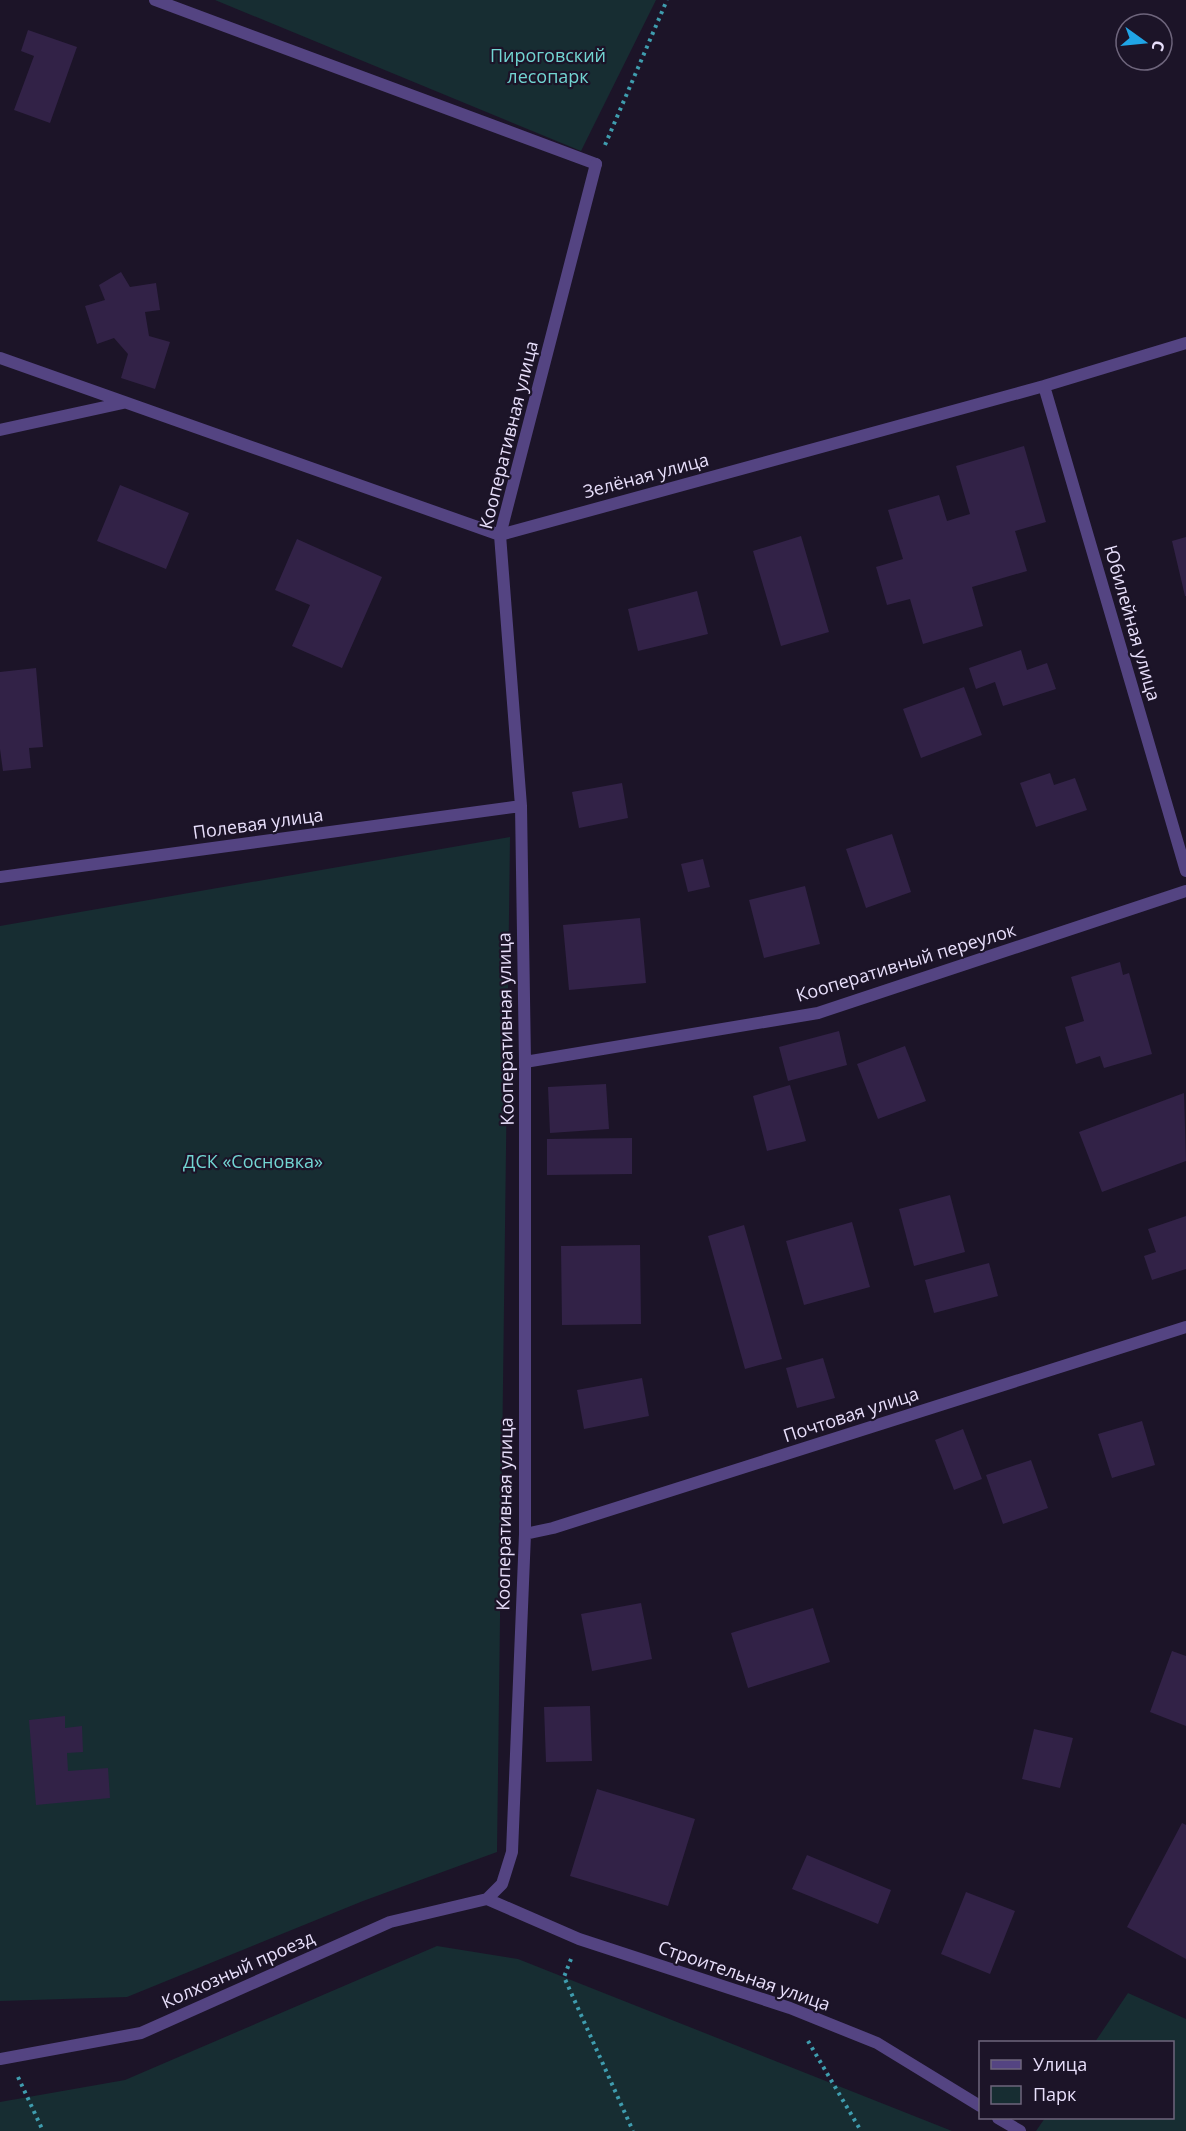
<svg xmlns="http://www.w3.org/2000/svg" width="1186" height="2131" font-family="'Open Sans',sans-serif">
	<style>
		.green { fill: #172d32 }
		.building { fill: #322247 }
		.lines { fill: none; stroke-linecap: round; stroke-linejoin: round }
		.path { stroke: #3f9daf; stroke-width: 4; stroke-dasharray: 3 4.5; stroke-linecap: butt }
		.lane { stroke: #544482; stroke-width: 12 }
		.street { stroke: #544482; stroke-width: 12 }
		.labels { text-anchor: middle; stroke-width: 4.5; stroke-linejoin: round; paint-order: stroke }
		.park-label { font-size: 18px; fill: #72d5d2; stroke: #1c1428 }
		.street-label { font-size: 18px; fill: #e8dffb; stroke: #1c1428 }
	</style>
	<rect width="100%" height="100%" fill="#1c1428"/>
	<path class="green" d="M 215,0 L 656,0 L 581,151 Z
		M 510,837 L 497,1852 L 363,1901 L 127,1997 L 0,2001 L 0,926 Z
		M 437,1946 L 518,1959 L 952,2131 L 0,2131 L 0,2102 L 125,2080 Z
		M 1128,1993 L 1186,2019 L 1186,2131 L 1036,2131 L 1045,2118 L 1172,2118 L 1172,2042 L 1095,2042 Z"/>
	<path class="building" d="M 28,30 L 77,47 L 50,123 L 14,110 L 34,56 L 21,51 Z
		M 121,272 L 130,287 L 156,283 L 160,310 L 145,312 L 149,336 L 170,342 L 155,389 L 121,378 L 128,354 L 114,338 L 97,344 L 85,306 L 105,300 L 99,285 Z
		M 1024,446 L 1046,522 L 1015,531 L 1027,571 L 972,587 L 983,626 L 923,644 L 910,599 L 887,605 L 876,567 L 903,559 L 888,510 L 939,495 L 947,521 L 970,514 L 956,466 Z
		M 120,485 L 189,513 L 166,569 L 97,541 Z
		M 801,536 L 829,632 L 781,646 L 753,551 Z
		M 1186,537 L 1186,596 L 1185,596 L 1172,541 Z
		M 297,539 L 382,577 L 342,668 L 292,646 L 310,605 L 275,590 Z
		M 697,591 L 708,634 L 638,651 L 628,609 Z
		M 1021,650 L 1027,670 L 1047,663 L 1056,689 L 1003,706 L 995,682 L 976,689 L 969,668 Z
		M 36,668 L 43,747 L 29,748 L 31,768 L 3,771 L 0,749 L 0,672 Z
		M 964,687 L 982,735 L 921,758 L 903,709 Z
		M 1050,773 L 1054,785 L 1075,778 L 1087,810 L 1036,827 L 1020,783 Z
		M 622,783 L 628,818 L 579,828 L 572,792 Z
		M 892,834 L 911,892 L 866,908 L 846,849 Z
		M 703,859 L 710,887 L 688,892 L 681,864 Z
		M 805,886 L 820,944 L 764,958 L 749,900 Z
		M 640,918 L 646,983 L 569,990 L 563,925 Z
		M 1120,962 L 1123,975 L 1129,973 L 1152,1054 L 1104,1068 L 1100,1056 L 1076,1064 L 1065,1027 L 1084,1021 L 1071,977 Z
		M 839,1031 L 847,1065 L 788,1081 L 779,1047 Z
		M 905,1046 L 926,1101 L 878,1119 L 857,1064 Z
		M 606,1084 L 609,1129 L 550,1133 L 548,1087 Z
		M 790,1085 L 806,1141 L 767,1151 L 753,1096 Z
		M 1184,1093 L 1186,1161 L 1102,1192 L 1079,1132 Z
		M 632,1138 L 632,1174 L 547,1175 L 547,1139 Z
		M 950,1195 L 965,1252 L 914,1266 L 899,1209 Z
		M 1186,1216 L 1186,1269 L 1152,1280 L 1144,1256 L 1156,1252 L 1148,1229 Z
		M 852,1222 L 870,1287 L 804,1305 L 786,1241 Z
		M 744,1225 L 782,1359 L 745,1369 L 708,1236 Z
		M 640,1245 L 641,1324 L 562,1325 L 561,1246 Z
		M 989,1263 L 998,1296 L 934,1313 L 925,1280 Z
		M 823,1358 L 835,1398 L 797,1408 L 786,1368 Z
		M 642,1378 L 649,1416 L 584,1429 L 577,1390 Z
		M 1142,1421 L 1155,1465 L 1112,1478 L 1098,1434 Z
		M 963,1429 L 982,1479 L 954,1490 L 935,1440 Z
		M 1031,1460 L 1048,1508 L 1003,1524 L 986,1475 Z
		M 641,1603 L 652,1659 L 592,1671 L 581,1614 Z
		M 813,1608 L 830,1662 L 748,1688 L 731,1633 Z
		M 1172,1651 L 1186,1656 L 1186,1726 L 1150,1712 Z
		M 590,1706 L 592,1761 L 546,1762 L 544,1707 Z
		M 65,1716 L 65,1728 L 82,1726 L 83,1752 L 67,1753 L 68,1771 L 108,1768 L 110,1798 L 36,1805 L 29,1720 Z
		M 1034,1729 L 1073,1738 L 1060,1788 L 1022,1779 Z
		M 597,1789 L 695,1819 L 668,1906 L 570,1876 Z
		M 1182,1823 L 1186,1825 L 1186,1959 L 1127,1927 Z
		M 807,1855 L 891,1890 L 878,1924 L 792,1889 Z
		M 966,1892 L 1015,1911 L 990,1974 L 941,1954 Z"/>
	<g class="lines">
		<path class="path" d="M 605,145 L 667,0
			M 571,1959 L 564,1977 L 633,2131
			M 808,2041 L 861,2131
			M 18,2077 L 43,2131"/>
		<path class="lane" d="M 155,0 L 596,164"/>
		<path class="street" d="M 0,358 L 500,535 L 1044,386 L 1186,343
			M 1044,386 L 1186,871
			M 0,430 L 123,403
			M 0,877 L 521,806
			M 525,1062 L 818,1013 L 1186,891
			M 525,1534 L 553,1528 L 1186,1327
			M 487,1899 L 502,1884 L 512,1852 L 525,1534 L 525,1062 L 521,806 L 500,535 L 596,164
			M 487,1899 L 579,1939 L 790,2008 L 877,2043 L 980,2106
			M 0,2059 L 141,2033 L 390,1922 L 487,1899
			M 998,2118 L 1020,2131"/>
	</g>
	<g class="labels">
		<g class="park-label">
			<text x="548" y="62">Пироговский<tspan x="548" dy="21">лесопарк</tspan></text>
			<text x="253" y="1168">ДСК «Сосновка»</text>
		</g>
		<g class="street-label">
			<text transform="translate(509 435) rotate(-76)" y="6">Кооперативная улица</text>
			<text transform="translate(646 476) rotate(-15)" y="6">Зелёная улица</text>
			<text transform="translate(1132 623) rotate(74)" y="6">Юбилейная улица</text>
			<text transform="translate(258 824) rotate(-8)" y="6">Полевая улица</text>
			<text transform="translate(906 963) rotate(-17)" y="6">Кооперативный переулок</text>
			<text transform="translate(506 1029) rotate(-91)" y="6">Кооперативная улица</text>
			<text transform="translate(851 1415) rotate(-18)" y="6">Почтовая улица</text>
			<text transform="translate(505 1514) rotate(-89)" y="6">Кооперативная улица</text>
			<text transform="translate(238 1970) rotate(-24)" y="6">Колхозный проезд</text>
			<text transform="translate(744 1976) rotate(19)" y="6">Строительная улица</text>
		</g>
	</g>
	<rect x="979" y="2041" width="195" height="78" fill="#1c1428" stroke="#6e657c" stroke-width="1.5"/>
	<rect x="991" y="2060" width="30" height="9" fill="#544482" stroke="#6e657c" stroke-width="1.5"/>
	<text x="1033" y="2071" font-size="18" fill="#e8dffb">Улица</text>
	<rect x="991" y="2086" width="30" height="18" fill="#172d32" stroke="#6e657c" stroke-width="1.5"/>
	<text x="1033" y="2101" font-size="18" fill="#e8dffb">Парк</text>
	<g transform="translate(1144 42) rotate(105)"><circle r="28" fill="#1c1428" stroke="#6e657c" stroke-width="1.5"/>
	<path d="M0-4.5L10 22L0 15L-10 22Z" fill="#20a5e6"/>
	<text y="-9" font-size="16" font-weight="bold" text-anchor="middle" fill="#e8dffb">С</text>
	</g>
</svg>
